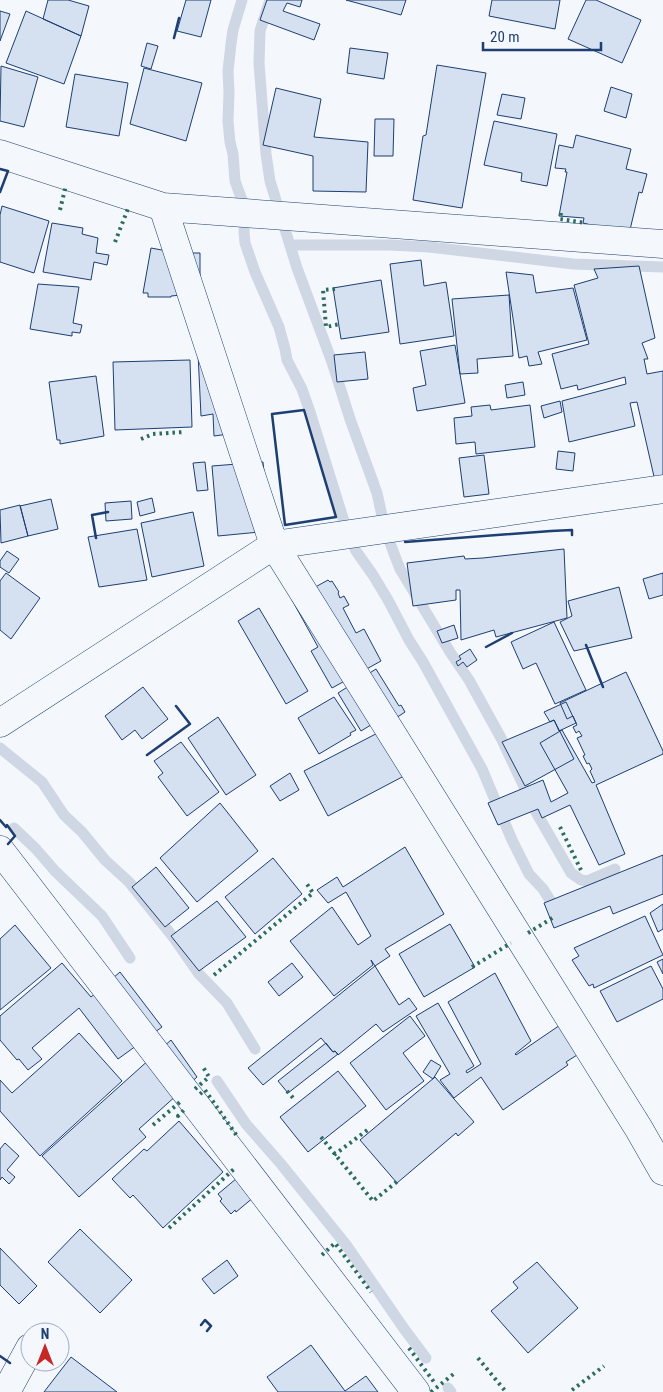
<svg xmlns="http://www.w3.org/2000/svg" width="663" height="1392" font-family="'Roboto Condensed',sans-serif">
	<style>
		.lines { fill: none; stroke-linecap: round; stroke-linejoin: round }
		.stream { stroke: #cfd7e4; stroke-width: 11 }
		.building { fill: #d5e0f0; stroke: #1d3f73 }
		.street-casing { stroke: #1d3f73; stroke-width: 29 }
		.street { stroke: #f4f7fb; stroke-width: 28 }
		.hedge { stroke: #2c6c60; stroke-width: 4; stroke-dasharray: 2.5 4; stroke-linecap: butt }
		.wall { stroke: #1d3f73; stroke-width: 2.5 }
	</style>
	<rect width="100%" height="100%" fill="#f4f7fb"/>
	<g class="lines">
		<path class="stream" d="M 242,0 L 233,30 L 231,44 L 228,71 L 229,92 L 228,121 L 230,142 L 233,154 L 235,181 L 246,211 L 244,232 L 245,243 L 255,272 L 279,327 L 285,349 L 287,360 L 302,389 L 310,412 L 347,531
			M 270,0 L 260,31 L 259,63 L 266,154 L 270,181 L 297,268 L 332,362 L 350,419 L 377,493 L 384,525 L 393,551 L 400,569 L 450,652 L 469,680 L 501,738 L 536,812 L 571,873 L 581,880 L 587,881 L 615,869
			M 291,245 L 390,245 L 429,247 L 573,264 L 663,267
			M 349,535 L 356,551 L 373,575 L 388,600 L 409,640 L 423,662 L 482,769 L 512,840 L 529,874 L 543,889 L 558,913
			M 0,748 L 42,782 L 64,815 L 82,832 L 105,860 L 129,882 L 174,938 L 199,974 L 227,1003 L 255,1049
			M 14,828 L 36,849 L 55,871 L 102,916 L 130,958
			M 217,1081 L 246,1124 L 281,1164 L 347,1246 L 405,1330 L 426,1358
			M 448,1388 L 451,1392"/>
	</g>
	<path class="building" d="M 48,0 L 68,0 L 89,6 L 81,36 L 43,19 Z
		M 186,0 L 211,0 L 201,37 L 177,31 Z
		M 267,0 L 302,0 L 300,7 L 287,3 L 283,11 L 320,24 L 314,40 L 260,20 Z
		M 346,0 L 406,0 L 401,15 Z
		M 492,0 L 560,0 L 555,29 L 489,16 Z
		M 586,0 L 596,0 L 641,20 L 622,63 L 568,39 Z
		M 0,11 L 10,14 L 0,41 Z
		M 26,11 L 81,36 L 64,84 L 6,63 Z
		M 147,43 L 158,46 L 151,69 L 141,66 Z
		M 350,48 L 388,53 L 384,79 L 347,73 Z
		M 437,65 L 486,73 L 462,208 L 413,200 L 423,136 L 426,135 Z
		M 1,66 L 38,77 L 24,127 L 0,121 Z
		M 144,68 L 202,83 L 186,141 L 130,124 Z
		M 75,74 L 128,83 L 119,136 L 66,127 Z
		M 611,87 L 632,94 L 626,118 L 604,111 Z
		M 276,88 L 321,99 L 314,137 L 368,142 L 366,192 L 313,191 L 313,156 L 263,145 Z
		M 502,94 L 525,98 L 521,119 L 497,115 Z
		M 375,119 L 394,119 L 393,156 L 374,156 Z
		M 494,121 L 557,134 L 547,186 L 521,181 L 522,173 L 484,165 Z
		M 576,135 L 631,149 L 626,169 L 647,174 L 642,193 L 639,192 L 629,234 L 583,223 L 584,218 L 559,216 L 567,172 L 565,172 L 566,169 L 555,168 L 559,145 L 573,148 Z
		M 2,206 L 49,221 L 34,273 L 0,262 L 0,215 Z
		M 52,223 L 83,228 L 82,234 L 98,238 L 96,253 L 109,255 L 107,265 L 94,262 L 91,280 L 43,272 Z
		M 151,248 L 178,253 L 200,253 L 200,301 L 182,295 L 171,296 L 171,297 L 148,297 L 148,293 L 143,293 Z
		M 421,260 L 424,286 L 446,282 L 454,336 L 400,344 L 390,264 Z
		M 639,266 L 655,338 L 642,343 L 648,359 L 644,359 L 647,374 L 663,371 L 663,479 L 655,481 L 637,402 L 630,403 L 635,426 L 569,442 L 562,401 L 626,384 L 625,377 L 578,390 L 577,385 L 561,389 L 552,354 L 589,344 L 574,285 L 598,278 L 594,269 Z
		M 506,272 L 533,275 L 536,293 L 573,288 L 587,340 L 538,352 L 542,364 L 529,366 L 527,356 L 519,358 Z
		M 381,280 L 389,332 L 341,339 L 333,288 Z
		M 38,284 L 79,287 L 73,323 L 82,325 L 80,333 L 72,332 L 72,336 L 30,329 Z
		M 509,295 L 513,356 L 477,359 L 478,373 L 460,374 L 452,299 Z
		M 455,345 L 465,403 L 417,411 L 413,388 L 426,385 L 420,351 Z
		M 365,352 L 368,379 L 337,382 L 334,355 Z
		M 198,353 L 229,434 L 214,436 L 213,414 L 201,416 Z
		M 190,360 L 192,427 L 115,430 L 113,362 Z
		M 96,376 L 104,436 L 60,444 L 60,440 L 57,440 L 49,382 Z
		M 523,382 L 525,395 L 507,398 L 505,385 Z
		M 560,401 L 562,412 L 544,418 L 541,406 Z
		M 490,405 L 491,410 L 530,405 L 535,447 L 476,454 L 475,442 L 456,444 L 454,418 L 472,416 L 471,407 Z
		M 558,451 L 575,453 L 573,471 L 556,469 Z
		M 484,455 L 489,494 L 464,497 L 459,458 Z
		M 205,462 L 208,490 L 197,491 L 193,463 Z
		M 263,462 L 270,531 L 218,536 L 212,466 Z
		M 152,498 L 155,512 L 140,516 L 137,502 Z
		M 51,499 L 58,529 L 28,536 L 20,506 Z
		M 131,501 L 132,519 L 106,521 L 105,503 Z
		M 20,505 L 28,536 L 1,543 L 0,510 Z
		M 193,512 L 204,566 L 152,577 L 141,523 Z
		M 137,529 L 147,580 L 99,587 L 88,537 Z
		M 564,549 L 567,618 L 496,637 L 494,630 L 461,640 L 460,590 L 456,590 L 456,600 L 413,606 L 407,563 L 464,556 L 465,559 L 483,558 Z
		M 7,551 L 19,559 L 9,573 L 0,567 L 0,561 Z
		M 6,573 L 40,598 L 11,639 L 0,630 L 0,581 Z
		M 663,573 L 663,595 L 649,599 L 643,579 Z
		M 328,580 L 330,582 L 332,581 L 339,592 L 338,593 L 340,598 L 344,596 L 349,605 L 343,608 L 356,633 L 364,629 L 381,661 L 332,688 L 311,651 L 318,647 L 292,600 Z
		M 619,587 L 632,638 L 574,651 L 560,622 L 572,616 L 568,601 Z
		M 259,608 L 308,691 L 286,704 L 238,621 Z
		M 554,622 L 586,690 L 555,704 L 536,663 L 523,669 L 511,642 Z
		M 454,625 L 458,638 L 442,643 L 437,631 Z
		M 470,649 L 477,660 L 467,667 L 463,662 L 458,666 L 456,662 L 461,659 L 459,656 Z
		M 376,669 L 399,706 L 401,705 L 405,712 L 396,718 L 392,712 L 361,731 L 338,693 Z
		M 626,672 L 663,751 L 663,754 L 596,785 L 625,854 L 599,865 L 570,805 L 542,818 L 538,809 L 498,825 L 488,803 L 543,780 L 551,802 L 568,793 L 540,743 L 562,730 L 592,783 L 595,782 L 590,771 L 592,769 L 589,763 L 587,764 L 583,756 L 585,755 L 577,738 L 582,736 L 579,731 L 576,733 L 573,727 L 577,725 L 573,716 L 567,719 L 560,703 Z
		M 143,687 L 168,719 L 142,739 L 135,730 L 122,740 L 105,716 Z
		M 334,697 L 356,730 L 350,733 L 351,735 L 319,754 L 298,718 Z
		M 566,702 L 576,723 L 559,731 L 554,720 L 550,722 L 544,712 Z
		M 218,717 L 256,775 L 226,795 L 188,738 Z
		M 554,720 L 574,759 L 525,786 L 502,742 Z
		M 399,722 L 423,766 L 328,816 L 304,771 Z
		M 181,742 L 219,792 L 187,816 L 158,777 L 163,773 L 154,761 Z
		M 290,773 L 299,790 L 280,801 L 270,786 Z
		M 220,803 L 258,851 L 197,902 L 160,858 Z
		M 405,847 L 444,914 L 385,949 L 390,956 L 375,966 L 371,960 L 373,965 L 334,996 L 290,941 L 332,907 L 358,945 L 371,936 L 346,892 L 328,903 L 317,890 L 337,877 L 343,887 Z
		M 663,855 L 663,894 L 613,914 L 610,906 L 554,928 L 544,903 Z
		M 273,858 L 302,894 L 255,934 L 225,897 Z
		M 156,867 L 189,908 L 165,927 L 132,887 Z
		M 217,901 L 246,937 L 199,971 L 171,936 Z
		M 663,904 L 663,929 L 658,932 L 650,913 Z
		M 645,916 L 663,955 L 594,988 L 593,984 L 589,986 L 572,960 L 579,956 L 574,948 Z
		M 450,924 L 475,967 L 424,997 L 399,954 Z
		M 15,925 L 51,968 L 0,1010 L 0,939 Z
		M 663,959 L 663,974 L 657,962 Z
		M 62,963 L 91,997 L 120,972 L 162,1027 L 118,1059 L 79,1008 L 32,1048 L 42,1059 L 28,1070 L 19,1059 L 17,1060 L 0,1040 L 0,1016 Z
		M 292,963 L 303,977 L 279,996 L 268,982 Z
		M 375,966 L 399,1005 L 409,998 L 417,1009 L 383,1032 L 376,1024 L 338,1055 L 335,1051 L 333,1052 L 321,1038 L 263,1085 L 248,1068 Z
		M 651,966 L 663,989 L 663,999 L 617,1022 L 600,991 Z
		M 495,973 L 531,1041 L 515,1054 L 516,1055 L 566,1021 L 585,1050 L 566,1062 L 568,1065 L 503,1110 L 481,1077 L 454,1098 L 440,1080 L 450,1074 L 416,1016 L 438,1003 L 474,1066 L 466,1071 L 467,1073 L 481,1064 L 448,1002 Z
		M 410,1016 L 425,1036 L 403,1053 L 424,1081 L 386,1110 L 350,1063 Z
		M 79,1033 L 122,1081 L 40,1156 L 0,1111 L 0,1080 L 12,1093 Z
		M 171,1040 L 197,1077 L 139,1129 L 146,1137 L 79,1197 L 42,1156 Z
		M 326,1043 L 333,1052 L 335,1051 L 338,1054 L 288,1093 L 278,1081 Z
		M 431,1060 L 441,1066 L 433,1079 L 423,1072 Z
		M 338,1071 L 366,1106 L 308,1152 L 280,1117 Z
		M 435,1077 L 474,1122 L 458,1136 L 456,1133 L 397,1183 L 360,1140 Z
		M 179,1121 L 223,1172 L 163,1228 L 133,1195 L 130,1198 L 112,1179 L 144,1149 L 147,1151 Z
		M 5,1143 L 19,1156 L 7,1170 L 15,1177 L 9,1184 L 2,1177 L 0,1180 L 0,1149 Z
		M 243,1173 L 260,1192 L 236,1212 L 235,1210 L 231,1214 L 220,1201 L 222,1199 L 218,1194 Z
		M 80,1229 L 132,1280 L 100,1313 L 48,1262 Z
		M 0,1248 L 37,1286 L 19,1304 L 0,1285 Z
		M 227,1260 L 238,1276 L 214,1294 L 202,1279 Z
		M 537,1262 L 578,1308 L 528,1353 L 491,1311 L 518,1288 L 513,1282 Z
		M 311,1345 L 345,1391 L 366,1376 L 378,1392 L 278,1392 L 267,1377 Z
		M 71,1357 L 117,1392 L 44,1392 Z"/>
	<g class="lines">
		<g class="street-casing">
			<path id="street" d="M 0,154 L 163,207 L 663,244
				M 163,207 L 274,545 L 639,1129 L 663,1171
				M 0,723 L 274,545 L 663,489
				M 0,850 L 416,1392
				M 6,1392 L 30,1348"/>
		</g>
		<use href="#street" class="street"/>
		<path class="hedge" d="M 60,210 L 66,185
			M 561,213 L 560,219 L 586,223
			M 115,242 L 129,206
			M 335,289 L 323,290 L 326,327 L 340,324
			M 141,439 L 153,434 L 184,432
			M 560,827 L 581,870
			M 528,933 L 554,917
			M 472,967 L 511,943
			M 214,975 L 313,893 L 307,884
			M 195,1089 L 209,1077 L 203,1067
			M 287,1091 L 294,1099
			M 200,1094 L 205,1090 L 237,1136
			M 179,1116 L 178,1116 L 186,1108
			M 153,1125 L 180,1102
			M 321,1137 L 373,1201 L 399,1180
			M 334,1155 L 370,1128
			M 169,1228 L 234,1169
			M 322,1255 L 335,1243 L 371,1292
			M 409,1348 L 434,1382
			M 478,1358 L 506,1392
			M 572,1390 L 604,1366
			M 431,1392 L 456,1372"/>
		<path class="wall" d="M 174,38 L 179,18
			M 0,169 L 8,171 L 0,192
			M 304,410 L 336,517 L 285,525 L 272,414 Z
			M 96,538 L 92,515 L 108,512
			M 405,542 L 551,531 L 572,530 L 572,535
			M 586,645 L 603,687
			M 486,647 L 512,633
			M 147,755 L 190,724 L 176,706
			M 0,820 L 6,827 L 7,825 L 15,836 L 8,844
			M 201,1325 L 205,1320 L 211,1326 L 207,1331
			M 0,1356 L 10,1363"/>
	</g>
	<g transform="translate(45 1347)"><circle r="24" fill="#f4f7fb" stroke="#9eadc5"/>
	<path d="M0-4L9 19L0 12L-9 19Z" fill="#c62828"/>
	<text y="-8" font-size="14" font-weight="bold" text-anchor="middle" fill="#1d3f73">N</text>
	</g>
	<path d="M483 42v8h118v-8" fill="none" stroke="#1d3f73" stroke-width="2.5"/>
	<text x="490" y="42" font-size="15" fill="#1d3f73" stroke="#f4f7fb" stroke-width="4" paint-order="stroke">20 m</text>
</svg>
